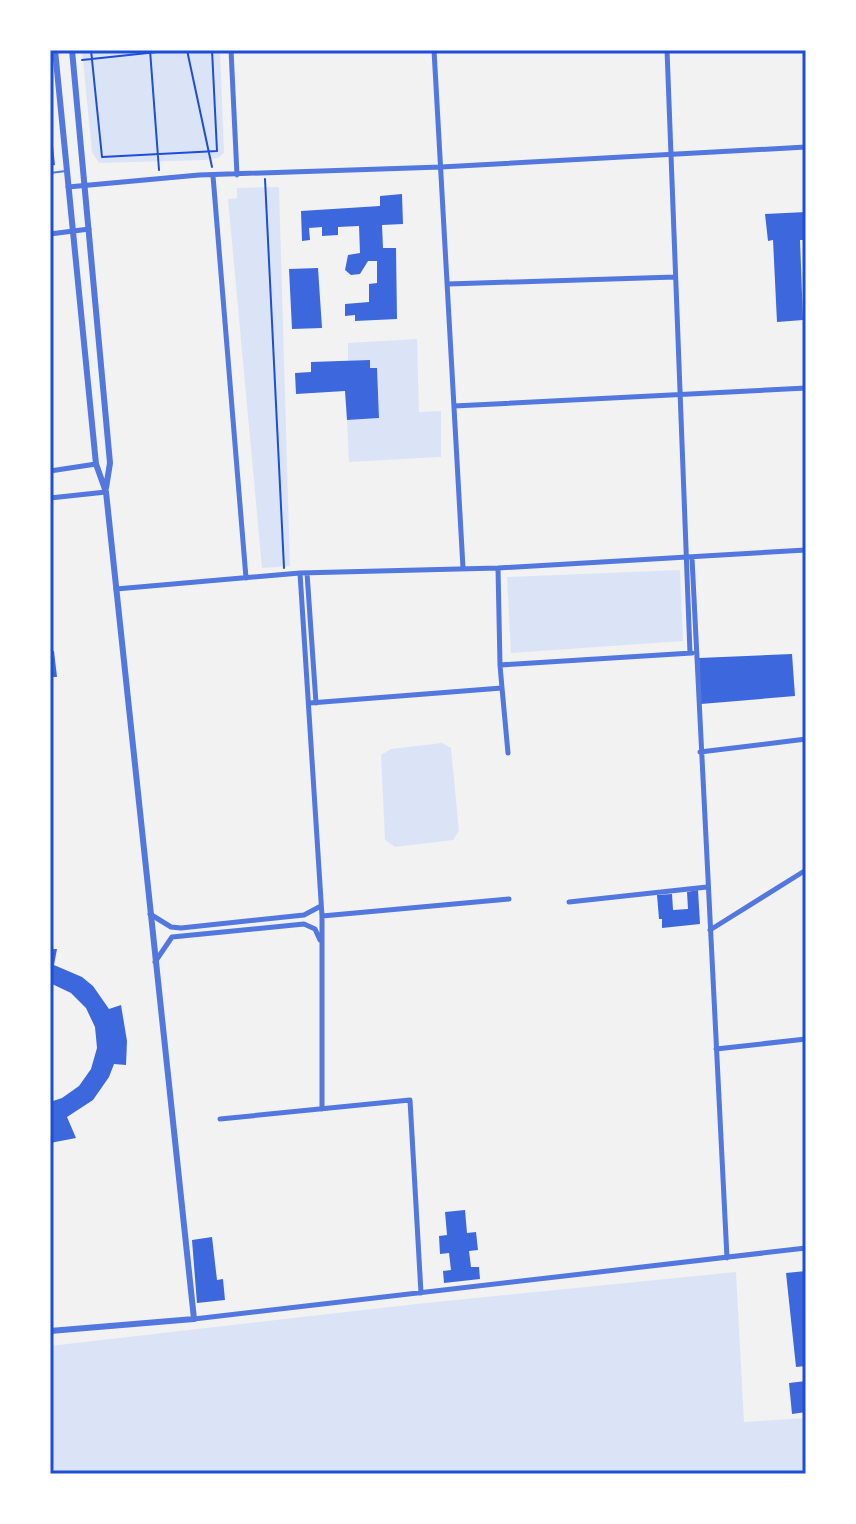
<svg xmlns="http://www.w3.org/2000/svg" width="856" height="1524" font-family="'Fira Sans Condensed',sans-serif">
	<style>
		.green { fill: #dbe4f7 }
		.building { fill: #3d67dc }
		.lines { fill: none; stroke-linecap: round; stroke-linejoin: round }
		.path { stroke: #1d4ed8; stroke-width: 2 }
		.service { stroke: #5277de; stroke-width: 2 }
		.minor { stroke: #5277de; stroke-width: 5 }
		.tertiary { stroke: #5277de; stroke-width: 6 }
		.neatline { fill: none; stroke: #1d4ed8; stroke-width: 3 }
	</style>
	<rect width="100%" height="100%" fill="#f2f2f2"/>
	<path class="green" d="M 82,50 L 220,50 L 224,153 L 218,158 L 206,160 L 99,163 L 92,152 Z
		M 279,187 L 290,566 L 262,568 L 228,199 L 237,198 L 237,188 Z
		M 417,339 L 419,412 L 441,411 L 441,457 L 349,462 L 347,420 L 379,418 L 377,368 L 370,368 L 370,360 L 348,361 L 348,343 Z
		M 680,570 L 683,641 L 511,653 L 507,577 Z
		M 442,743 L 451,748 L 459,831 L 453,840 L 395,847 L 385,840 L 381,755 L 391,749 Z
		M 736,1272 L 744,1422 L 806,1418 L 806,1474 L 50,1474 L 50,1346 L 416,1304 Z"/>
	<path class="building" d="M 52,136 L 55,165 L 50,166 L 50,137 Z
		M 402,194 L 403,224 L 382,225 L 383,248 L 396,248 L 397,319 L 355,321 L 355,315 L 345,316 L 345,304 L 369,302 L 369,284 L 377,283 L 377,261 L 368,261 L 360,274 L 351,275 L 345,270 L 348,255 L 360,253 L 359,226 L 338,227 L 338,235 L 322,236 L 322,227 L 309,228 L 310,240 L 302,241 L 301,211 L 380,206 L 380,196 Z
		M 806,212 L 806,240 L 800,240 L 803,320 L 777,322 L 773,240 L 768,241 L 765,214 Z
		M 318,268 L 322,328 L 292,329 L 289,269 Z
		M 370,360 L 370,368 L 377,368 L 379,418 L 347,420 L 345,391 L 296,394 L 295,373 L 311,372 L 311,362 Z
		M 50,651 L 54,651 L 57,677 L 50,677 Z
		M 792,654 L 795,696 L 701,704 L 699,658 Z
		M 698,890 L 700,924 L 662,928 L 662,919 L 659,919 L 657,895 L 672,894 L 673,910 L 688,909 L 687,892 Z
		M 50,949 L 57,949 L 54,965 L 82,977 L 93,986 L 109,1009 L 121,1005 L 127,1041 L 126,1065 L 114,1064 L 109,1077 L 93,1100 L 67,1117 L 76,1138 L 50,1143 L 50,1102 L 62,1098 L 79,1086 L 91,1069 L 97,1048 L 95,1027 L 86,1008 L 71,993 L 50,983 Z
		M 465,1210 L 467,1233 L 476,1232 L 478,1250 L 469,1251 L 471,1267 L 479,1267 L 480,1279 L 444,1283 L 443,1271 L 451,1270 L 449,1253 L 440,1254 L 439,1236 L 447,1235 L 445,1212 Z
		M 212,1237 L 217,1280 L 223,1279 L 225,1300 L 197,1303 L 192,1240 Z
		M 806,1271 L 806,1366 L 796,1367 L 786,1273 Z
		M 806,1381 L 806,1412 L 792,1414 L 789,1383 Z"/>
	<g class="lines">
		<path class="path" d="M 91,50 L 102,157 L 217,151 L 212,50
			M 150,50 L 159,170
			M 187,50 L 212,167
			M 82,60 L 176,50
			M 265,179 L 284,568"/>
		<path class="service" d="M 50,173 L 66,171"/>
		<path class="minor" d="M 231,50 L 237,175
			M 434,50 L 463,568
			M 667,50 L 690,653
			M 213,176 L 246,578
			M 68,187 L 199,175 L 441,167 L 806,147
			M 50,234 L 89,229
			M 448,284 L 675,277
			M 454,406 L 806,388
			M 50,471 L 96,464
			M 50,498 L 106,492
			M 692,558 L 727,1258
			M 498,568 L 500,665
			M 300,573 L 322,916 L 322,1109
			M 307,573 L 316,703
			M 116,589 L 300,573 L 498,568 L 806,550
			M 502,688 L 508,753
			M 310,703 L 502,688 L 500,665 L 692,653
			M 700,752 L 806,739
			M 569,902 L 707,887
			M 150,914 L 171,927 L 181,928 L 304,915 L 321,906
			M 322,916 L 509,899
			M 710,930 L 806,870
			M 155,962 L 172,937 L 304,924 L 315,929 L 320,940
			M 716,1049 L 806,1039
			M 220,1119 L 410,1100 L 421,1293
			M 194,1319 L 806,1248"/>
		<path class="tertiary" d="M 72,50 L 110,463 L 106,488
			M 50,1331 L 194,1319 L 106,492 L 96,464 L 55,50"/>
	</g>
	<rect width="856" height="1524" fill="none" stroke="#ffffff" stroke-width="104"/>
	<rect x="52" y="52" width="752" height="1420" class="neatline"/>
</svg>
